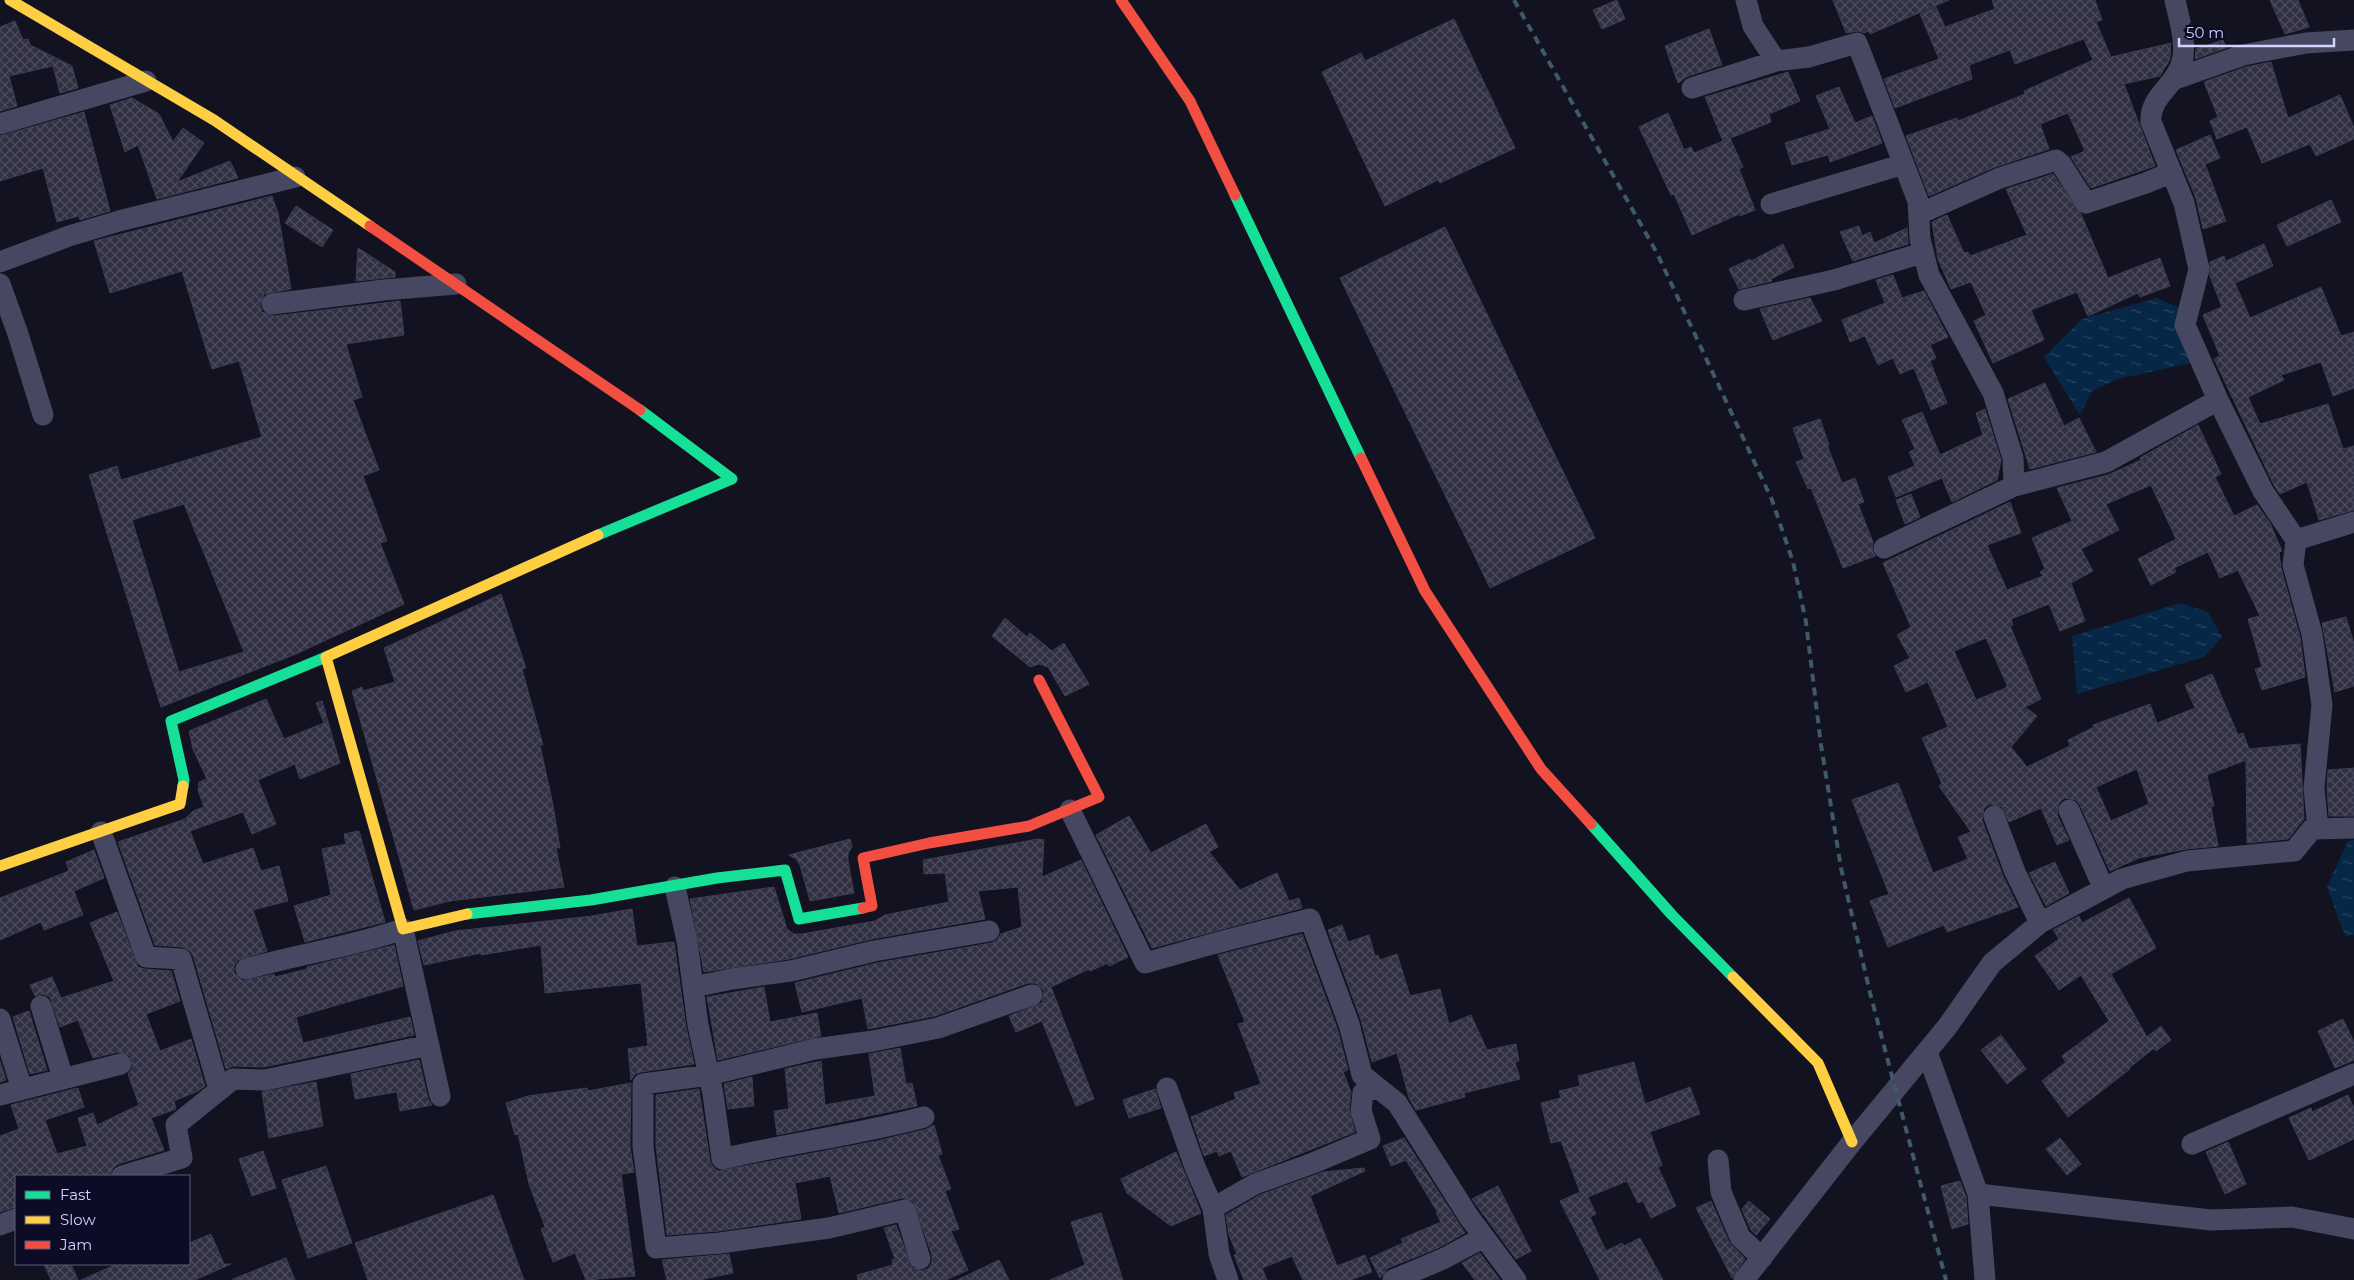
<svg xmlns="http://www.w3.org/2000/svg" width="2354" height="1280" font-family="Montserrat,sans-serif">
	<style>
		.water { fill: url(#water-ripples) }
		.building { fill: url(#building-cross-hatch); stroke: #3c3c54; fill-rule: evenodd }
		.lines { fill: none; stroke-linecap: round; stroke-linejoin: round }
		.street { stroke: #464861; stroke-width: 21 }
		.fast { stroke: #16e098; stroke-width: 11 }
		.slow { stroke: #ffcf43; stroke-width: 11 }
		.jam { stroke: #f24e42; stroke-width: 11 }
		.rail { stroke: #3e5967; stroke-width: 4; stroke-dasharray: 8 6; stroke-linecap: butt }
	</style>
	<defs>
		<pattern id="water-ripples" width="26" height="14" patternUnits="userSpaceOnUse" patternTransform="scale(1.25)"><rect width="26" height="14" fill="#072746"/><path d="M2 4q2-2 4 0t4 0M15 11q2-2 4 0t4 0" fill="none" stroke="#2a4562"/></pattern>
		<pattern id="building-cross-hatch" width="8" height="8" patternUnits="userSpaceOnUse" patternTransform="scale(1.25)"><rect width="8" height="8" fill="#313042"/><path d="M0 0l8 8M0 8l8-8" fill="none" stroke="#4e4d5e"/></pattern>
	</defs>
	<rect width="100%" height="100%" fill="#131220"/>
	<path class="water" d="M 2157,298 L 2182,309 L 2196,362 L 2118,379 L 2092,391 L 2080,415 L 2044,357 L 2082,319 Z
		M 2181,603 L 2208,612 L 2222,637 L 2204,657 L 2077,694 L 2072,636 Z
		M 2354,840 L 2354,935 L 2345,936 L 2327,887 L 2348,841 Z"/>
	<path class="building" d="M 1617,0 L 1625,19 L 1602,29 L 1593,10 Z
		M 1833,0 L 1949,0 L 1870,34 L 1868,31 L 1864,33 L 1859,31 L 1846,33 Z
		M 1992,0 L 2095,0 L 2102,20 L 2096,22 L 2111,57 L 2171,43 L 2170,59 L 2160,76 L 2124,84 L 2155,166 L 2091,188 L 2071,157 L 2085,151 L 2068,113 L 2040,124 L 2049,149 L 1995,167 L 1929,196 L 1906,136 L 1957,118 L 1958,121 L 2025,94 L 2024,91 L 2093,60 L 2084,39 L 2015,64 L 2010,50 L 1969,65 L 1972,79 L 1895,108 L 1884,79 L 1939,59 L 1920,14 L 1936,7 L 1945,27 L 1995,9 Z
		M 2270,0 L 2298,0 L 2309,27 L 2285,34 Z
		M 1454,19 L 1515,148 L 1440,183 L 1438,180 L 1385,206 L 1322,72 L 1361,53 L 1365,61 Z
		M 15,21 L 23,40 L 28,39 L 30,45 L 72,66 L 78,88 L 60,93 L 53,66 L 9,76 L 17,106 L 0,111 L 0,27 Z
		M 1709,29 L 1722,65 L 1688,76 L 1678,83 L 1665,46 Z
		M 2223,40 L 2226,48 L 2195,59 L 2196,49 Z
		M 2271,62 L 2288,118 L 2340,95 L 2354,128 L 2354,139 L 2316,156 L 2310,144 L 2262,163 L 2247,127 L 2217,139 L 2210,121 L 2218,117 L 2204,82 L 2246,67 Z
		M 1788,72 L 1800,101 L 1769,114 L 1771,122 L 1723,141 L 1705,97 Z
		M 1839,87 L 1855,123 L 1872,116 L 1882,143 L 1830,162 L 1828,155 L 1792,165 L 1785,143 L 1830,129 L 1816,96 Z
		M 132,98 L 159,114 L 173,142 L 183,128 L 204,143 L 177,182 L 230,161 L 238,178 L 157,199 L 138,145 L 125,152 L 110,105 Z
		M 84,112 L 110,211 L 80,220 L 79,216 L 57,222 L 43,168 L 0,181 L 0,136 Z
		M 1668,113 L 1684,150 L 1691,147 L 1694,153 L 1730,138 L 1743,167 L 1739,169 L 1755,210 L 1740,216 L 1739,214 L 1692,235 L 1674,194 L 1671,195 L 1639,127 Z
		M 2210,135 L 2220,158 L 2205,164 L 2226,221 L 2203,229 L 2196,198 L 2176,150 Z
		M 2053,174 L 2081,214 L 2108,278 L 2160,258 L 2170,286 L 2140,297 L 2138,293 L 2088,316 L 2077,292 L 2031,310 L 2044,340 L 1993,363 L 1974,321 L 1986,315 L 1971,282 L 1951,289 L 1938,259 L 1932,222 L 1947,215 L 1964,253 L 1968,252 L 1970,256 L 2027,235 L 2006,189 Z
		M 272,196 L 278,213 L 291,289 L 264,294 L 260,305 L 262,312 L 274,316 L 400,301 L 404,335 L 346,344 L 362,397 L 353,400 L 379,470 L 363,476 L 387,541 L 380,543 L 404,604 L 296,654 L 161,707 L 89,475 L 117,466 L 121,480 L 262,437 L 239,361 L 212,369 L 182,271 L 110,293 L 94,241 ZM 184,504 L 244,652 L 179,672 L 132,520 Z
		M 2331,200 L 2341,222 L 2287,246 L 2277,225 Z
		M 296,206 L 333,230 L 322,247 L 285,223 Z
		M 1859,226 L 1862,236 L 1870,232 L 1874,243 L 1907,228 L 1908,244 L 1853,261 L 1840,232 Z
		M 1445,227 L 1595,538 L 1490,588 L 1340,278 Z
		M 1783,244 L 1794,267 L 1771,279 L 1772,281 L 1739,289 L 1729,269 L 1750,259 L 1751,261 Z
		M 2264,244 L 2273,266 L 2235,283 L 2250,318 L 2321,287 L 2341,336 L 2354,332 L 2354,388 L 2333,396 L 2321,362 L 2281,375 L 2284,380 L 2248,397 L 2260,424 L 2328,404 L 2343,449 L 2354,446 L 2354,510 L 2319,520 L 2307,482 L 2280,494 L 2274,485 L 2214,359 L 2220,356 L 2203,315 L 2222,307 L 2210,276 L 2210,262 L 2224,256 L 2226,261 Z
		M 358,248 L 395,272 L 395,277 L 356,281 Z
		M 1893,275 L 1902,298 L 1924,291 L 1948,337 L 1930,345 L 1936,358 L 1930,361 L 1947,403 L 1931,410 L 1914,368 L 1900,374 L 1893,358 L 1878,365 L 1865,336 L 1850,342 L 1842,320 L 1885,303 L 1876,280 Z
		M 1810,298 L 1822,321 L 1773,340 L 1760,309 Z
		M 2045,383 L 2064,426 L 2079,418 L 2096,452 L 2030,469 L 2008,399 Z
		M 1985,409 L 2001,460 L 1997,480 L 1952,502 L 1942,478 L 1896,497 L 1888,477 L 1915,466 L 1909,452 L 1915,449 L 1902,420 L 1922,412 L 1940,455 L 1983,435 L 1976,413 Z
		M 1820,419 L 1829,445 L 1827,445 L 1842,483 L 1855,478 L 1864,502 L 1858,504 L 1873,542 L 1872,548 L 1875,556 L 1843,568 L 1811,488 L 1808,489 L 1796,462 L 1804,459 L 1793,428 Z
		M 2198,425 L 2221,474 L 2215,477 L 2234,516 L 2257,505 L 2270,523 L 2282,551 L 2279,552 L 2281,568 L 2300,637 L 2305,677 L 2262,690 L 2255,669 L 2262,667 L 2248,619 L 2260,616 L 2238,570 L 2220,578 L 2208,552 L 2174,568 L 2176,572 L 2151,585 L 2138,559 L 2176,539 L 2151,485 L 2106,504 L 2119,530 L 2081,549 L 2093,571 L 2071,583 L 2085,621 L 2060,631 L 2049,604 L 2011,619 L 2013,625 L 2010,626 L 2041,699 L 2025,707 L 2037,716 L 2011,747 L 2027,767 L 2070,746 L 2068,740 L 2094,727 L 2093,725 L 2150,704 L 2157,723 L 2195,708 L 2185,685 L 2212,674 L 2238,735 L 2243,733 L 2249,749 L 2300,744 L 2304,819 L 2288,839 L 2247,843 L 2246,760 L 2207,775 L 2214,806 L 2211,807 L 2218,846 L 2186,849 L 2139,858 L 2110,871 L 2080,805 L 2076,800 L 2064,798 L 2059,803 L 2057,815 L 2069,840 L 2057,845 L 2041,808 L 2009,822 L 2002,807 L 1990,804 L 1984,808 L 1982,820 L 2003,876 L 2018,907 L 1947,932 L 1944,925 L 1888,947 L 1870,901 L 1889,894 L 1852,800 L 1898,783 L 1933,873 L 1968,859 L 1958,837 L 1971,832 L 1939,786 L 1942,784 L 1922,738 L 1948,727 L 1928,682 L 1906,692 L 1894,666 L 1910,658 L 1897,635 L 1911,627 L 1883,563 L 2010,502 L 2021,533 L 1987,545 L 2007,590 L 2043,576 L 2040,572 L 2045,569 L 2032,538 L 2072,521 L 2057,488 L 2108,475 L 2141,460 L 2140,458 ZM 1986,638 L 2007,685 L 2006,688 L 1976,700 L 1954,651 ZM 2137,769 L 2149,804 L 2111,821 L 2096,787 Z
		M 1911,494 L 1920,517 L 1905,524 L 1896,500 Z
		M 501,594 L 526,668 L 522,669 L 543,745 L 540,745 L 553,805 L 560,848 L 556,848 L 564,887 L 450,901 L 414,910 L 352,691 L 362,687 L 363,691 L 395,682 L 384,648 Z
		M 2346,617 L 2354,644 L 2354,686 L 2335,692 L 2322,623 Z
		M 1005,618 L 1027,637 L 1030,633 L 1052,651 L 1064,643 L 1089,684 L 1065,696 L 1048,667 L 1039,664 L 1030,667 L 992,636 Z
		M 266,699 L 284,739 L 324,723 L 316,703 L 322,701 L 340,763 L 300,779 L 295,764 L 258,780 L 276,824 L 252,834 L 243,812 L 190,831 L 203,864 L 253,848 L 261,871 L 279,866 L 288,901 L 253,910 L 267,951 L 238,960 L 234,966 L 234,973 L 243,981 L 274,974 L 275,977 L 307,969 L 307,967 L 394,945 L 403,986 L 296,1017 L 303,1043 L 410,1017 L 414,1035 L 264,1067 L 233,1066 L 226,1069 L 193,955 L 189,950 L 182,947 L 155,945 L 118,842 L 185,819 L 193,811 L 204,807 L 198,790 L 199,782 L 207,779 L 193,749 L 189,731 Z
		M 2354,768 L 2354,816 L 2329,816 L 2327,788 L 2328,770 Z
		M 1129,816 L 1151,853 L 1206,824 L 1218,847 L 1209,852 L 1240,890 L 1277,873 L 1289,901 L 1299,898 L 1302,908 L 1152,948 L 1096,835 Z
		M 359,831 L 385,922 L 305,942 L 294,906 L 331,895 L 322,849 L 346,844 L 344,834 Z
		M 850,839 L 852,847 L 848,853 L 848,861 L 854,893 L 810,901 L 800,865 L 796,859 L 789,855 Z
		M 1038,839 L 1044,840 L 1042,877 L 1081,860 L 1128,957 L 1109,966 L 1108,963 L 1090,971 L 1089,969 L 1051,987 L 1094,1099 L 1076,1106 L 1042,1021 L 1016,1032 L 1009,1016 L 1042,1003 L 1044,991 L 1035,983 L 1028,983 L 935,1016 L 868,1029 L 862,998 L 802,1012 L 795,983 L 877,963 L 991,943 L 997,940 L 1001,934 L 1022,927 L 1018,887 L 978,891 L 985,919 L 872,939 L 789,959 L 704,972 L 690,899 L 774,887 L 787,929 L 794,934 L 802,934 L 875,921 L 885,915 L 949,902 L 945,873 L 924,874 L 923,860 Z
		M 94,850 L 104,878 L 74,891 L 83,915 L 44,930 L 41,922 L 0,940 L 0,898 L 69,871 L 66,862 Z
		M 2055,862 L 2069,893 L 2046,906 L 2029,873 Z
		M 2129,898 L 2156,948 L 2111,974 L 2147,1037 L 2161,1026 L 2171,1040 L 2156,1051 L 2154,1048 L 2129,1068 L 2130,1069 L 2068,1117 L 2042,1081 L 2066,1062 L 2062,1056 L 2109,1021 L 2081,975 L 2059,990 L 2035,956 L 2059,939 L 2053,930 L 2079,916 L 2082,923 Z
		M 632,909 L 637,946 L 674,942 L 686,1027 L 694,1064 L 641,1072 L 635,1074 L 631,1080 L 628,1049 L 648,1046 L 641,983 L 545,993 L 541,945 L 481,955 L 481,953 L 424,965 L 418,941 L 455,931 L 592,916 Z
		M 117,912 L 138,967 L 145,969 L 171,971 L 180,1001 L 146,1014 L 160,1051 L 191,1039 L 205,1086 L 198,1091 L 174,1101 L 176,1109 L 151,1118 L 164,1150 L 118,1164 L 113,1168 L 110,1176 L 16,1176 L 16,1207 L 0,1212 L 0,1136 L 19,1129 L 11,1105 L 78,1088 L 84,1107 L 45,1120 L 57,1154 L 87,1146 L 78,1118 L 93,1113 L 97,1125 L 139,1105 L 128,1074 L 133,1067 L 130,1056 L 118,1052 L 93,1058 L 78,1020 L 60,1027 L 50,997 L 43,994 L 35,996 L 30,985 L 52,977 L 61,998 L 114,981 L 90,923 Z
		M 1342,925 L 1348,942 L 1369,935 L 1375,956 L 1378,955 L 1380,960 L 1397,954 L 1410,996 L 1440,989 L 1449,1024 L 1471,1015 L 1487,1050 L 1516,1044 L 1519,1061 L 1515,1062 L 1520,1079 L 1464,1093 L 1465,1097 L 1416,1110 L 1409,1098 L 1397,1053 L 1372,1062 L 1361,1020 L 1328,930 Z
		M 1302,934 L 1337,1028 L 1348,1070 L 1343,1072 L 1351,1092 L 1349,1110 L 1355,1132 L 1242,1177 L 1231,1151 L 1219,1156 L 1217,1151 L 1204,1156 L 1191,1117 L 1236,1099 L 1234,1093 L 1261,1084 L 1238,1024 L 1245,1022 L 1218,955 Z
		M 764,987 L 770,1022 L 817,1013 L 821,1036 L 718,1060 L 707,997 Z
		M 29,1011 L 47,1070 L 30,1074 L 13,1017 Z
		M 2343,1019 L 2354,1042 L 2354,1060 L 2335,1068 L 2318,1031 Z
		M 2001,1035 L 2026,1069 L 2007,1084 L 1981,1050 Z
		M 900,1048 L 906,1084 L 912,1083 L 917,1106 L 777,1135 L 774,1111 L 789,1109 L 785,1069 L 821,1061 L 825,1105 L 875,1096 L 869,1054 Z
		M 419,1060 L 428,1099 L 432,1105 L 400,1111 L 397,1092 L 355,1099 L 351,1074 Z
		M 0,1061 L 6,1080 L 0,1082 Z
		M 1634,1062 L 1645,1104 L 1690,1087 L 1700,1114 L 1650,1132 L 1662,1165 L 1658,1167 L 1676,1206 L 1651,1218 L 1643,1201 L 1638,1203 L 1627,1181 L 1588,1197 L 1596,1214 L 1590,1217 L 1606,1251 L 1622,1243 L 1624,1246 L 1640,1238 L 1663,1280 L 1600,1280 L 1560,1201 L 1580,1192 L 1561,1141 L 1551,1143 L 1541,1103 L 1561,1098 L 1559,1091 L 1580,1086 L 1578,1076 Z
		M 752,1077 L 754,1106 L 728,1109 L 724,1084 Z
		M 316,1082 L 323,1126 L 269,1138 L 262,1092 Z
		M 631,1083 L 630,1147 L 634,1172 L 621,1174 L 635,1276 L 586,1280 L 575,1253 L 553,1262 L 541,1229 L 545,1227 L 529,1184 L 518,1134 L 515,1135 L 506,1103 L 528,1096 L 587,1088 L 588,1091 Z
		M 699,1089 L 710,1161 L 713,1167 L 718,1171 L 877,1141 L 927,1129 L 934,1125 L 942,1154 L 938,1155 L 951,1189 L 945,1191 L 959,1229 L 951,1231 L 968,1270 L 946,1280 L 858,1280 L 857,1275 L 893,1265 L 892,1260 L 895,1259 L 884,1228 L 896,1225 L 912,1268 L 923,1271 L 929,1268 L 932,1262 L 932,1255 L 913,1201 L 902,1198 L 839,1213 L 830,1176 L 795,1183 L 801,1219 L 719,1231 L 667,1235 L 656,1146 L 656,1095 Z
		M 1155,1089 L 1161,1108 L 1129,1118 L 1123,1100 Z
		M 2348,1095 L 2354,1108 L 2354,1139 L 2309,1160 L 2289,1118 L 2311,1108 L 2312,1112 Z
		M 1404,1138 L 1465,1233 L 1438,1248 L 1388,1268 L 1380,1278 L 1370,1258 L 1403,1243 L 1401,1239 L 1441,1222 L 1436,1213 L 1438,1213 L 1406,1160 L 1391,1166 L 1383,1146 Z
		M 2060,1138 L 2081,1164 L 2067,1175 L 2046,1149 Z
		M 2228,1142 L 2246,1184 L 2225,1194 L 2206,1152 Z
		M 263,1151 L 276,1188 L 252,1196 L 239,1159 Z
		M 1176,1152 L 1201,1213 L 1171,1226 L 1127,1193 L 1121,1179 Z
		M 326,1166 L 352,1243 L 308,1258 L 282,1180 Z
		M 1364,1168 L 1365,1171 L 1310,1196 L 1337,1266 L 1365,1255 L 1372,1272 L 1350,1280 L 1303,1280 L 1292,1256 L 1262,1268 L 1267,1280 L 1244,1280 L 1234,1255 L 1237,1254 L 1229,1235 L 1226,1215 L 1260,1195 L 1323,1172 Z
		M 1960,1181 L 1966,1197 L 1968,1224 L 1952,1229 L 1941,1186 Z
		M 1498,1186 L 1531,1251 L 1516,1259 L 1472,1199 Z
		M 493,1195 L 524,1280 L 368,1280 L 355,1243 Z
		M 1711,1201 L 1729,1242 L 1745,1259 L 1732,1278 L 1696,1208 Z
		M 1749,1201 L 1770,1219 L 1756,1235 L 1751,1230 L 1742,1209 Z
		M 1101,1213 L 1123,1280 L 1050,1280 L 1085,1265 L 1071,1222 Z
		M 211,1234 L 224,1264 L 231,1264 L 195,1280 L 81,1280 L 117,1264 L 189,1264 L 189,1243 Z
		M 1480,1253 L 1500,1280 L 1475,1280 L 1462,1263 Z
		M 729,1254 L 733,1273 L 699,1280 L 667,1280 L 662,1260 Z
		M 286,1258 L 295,1280 L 233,1280 L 233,1279 Z
		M 999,1260 L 1009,1280 L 957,1280 Z
		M 44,1264 L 71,1264 L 78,1280 L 51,1280 Z"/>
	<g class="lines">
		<path class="street" d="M 1746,0 L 1753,26 L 1776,61 L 1809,57 L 1857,43 L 1918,201 L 1920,239 L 1929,275 L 1993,393 L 2013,458 L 2014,486
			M 2175,0 C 2179,19 2187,43 2182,62 C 2176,86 2149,96 2151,122 L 2184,203 L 2199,269 L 2185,325 L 2218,400 L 2263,491 L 2296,540 L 2293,565 L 2312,634 L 2322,705 L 2314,788 L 2318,829
			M 2175,79 L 2243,55 L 2306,43 L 2354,40
			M 1692,88 L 1776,61
			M 0,124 L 146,81
			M 1771,204 L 1904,164
			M 1919,214 L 2000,178 L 2056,160 L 2061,164 L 2086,203 L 2146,183 L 2172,172
			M 0,262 L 69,236 L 119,221 L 295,177
			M 0,284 L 18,334 L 43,415
			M 1744,300 L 1834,280 L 1922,253
			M 272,304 L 384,290 L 456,284
			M 2296,540 L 2354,522
			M 1884,548 L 2014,486 L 2106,462 L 2218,400
			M 1070,810 L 1145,963 L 1212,944 L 1310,919 L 1349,1024 L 1362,1075 L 1397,1103 L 1469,1217 L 1516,1280
			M 2069,810 L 2103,887
			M 1994,816 L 2015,872 L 2040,923
			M 101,832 L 146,957 L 181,959 L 219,1089
			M 675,887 L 687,941 L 698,1025 L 713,1094 L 722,1159 C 789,1143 858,1135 924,1117
			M 246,969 C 298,954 352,947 403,929 L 440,1096
			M 693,987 L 732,979 L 791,971 L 874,951 L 989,931
			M 41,1006 L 63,1078
			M 0,1019 L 22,1089
			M 1927,1052 L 1978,1194 L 2211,1220 L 2292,1217 L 2354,1229
			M 1167,1088 L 1195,1167 L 1213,1208 L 1255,1184 L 1313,1163 L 1370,1139 L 1361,1111 L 1363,1093 L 1377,1087
			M 0,1095 L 121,1064
			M 2192,1144 L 2354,1074
			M 1718,1160 L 1721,1192 L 1740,1237 L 1762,1258
			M 122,1176 L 182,1158 L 176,1125 L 233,1079 L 265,1080 L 429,1045
			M 1978,1194 L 1985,1280
			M 1213,1208 L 1219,1254 L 1228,1280
			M 0,1225 L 16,1219
			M 920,1259 L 905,1210 L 829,1228 L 720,1243 L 656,1248 L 643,1147 L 643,1084 L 709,1075 L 815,1049 L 873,1041 L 938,1028 L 1032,995
			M 1393,1280 L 1443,1259 L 1484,1237
			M 1744,1280 L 1852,1142 L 1947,1027 L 1992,963 L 2040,923 L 2122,879 L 2187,861 L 2294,851 L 2312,829 L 2354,828"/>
		<path class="fast" d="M 1235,195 L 1361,458
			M 598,535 L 732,479 L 640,410
			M 183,786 L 184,780 L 171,721 L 326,657
			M 1591,824 L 1672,915 L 1733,977
			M 467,914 L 591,900 L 717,878 L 785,870 L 799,919 L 863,908"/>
		<path class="slow" d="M 10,0 L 214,120 L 370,226
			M 326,657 L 403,929 L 467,914
			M 326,657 L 598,535
			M 0,866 L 180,804 L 183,786
			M 1733,977 L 1818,1063 L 1852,1142"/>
		<path class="jam" d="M 1121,0 L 1190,101 L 1235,195
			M 370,226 L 640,410
			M 1361,458 L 1425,591 L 1541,769 L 1591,824
			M 863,908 L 872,906 L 863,858 L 929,843 L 1029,826 L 1099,797 L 1039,680"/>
		<path class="rail" d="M 1514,0 L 1657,253 L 1772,500 L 1793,562 L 1806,622 L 1821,745 L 1841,868 L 1870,993 L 1946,1280"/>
	</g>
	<rect x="15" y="1175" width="175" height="90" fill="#0d0c26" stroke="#5b5b7d"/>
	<rect x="25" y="1191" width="25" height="8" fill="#16e098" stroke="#5b5b7d"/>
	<text x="60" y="1200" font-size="15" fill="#d1d2ff">Fast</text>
	<rect x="25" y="1216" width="25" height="8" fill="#ffcf43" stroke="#5b5b7d"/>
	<text x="60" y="1225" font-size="15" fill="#d1d2ff">Slow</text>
	<rect x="25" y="1241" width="25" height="8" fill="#f24e42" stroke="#5b5b7d"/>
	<text x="60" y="1250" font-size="15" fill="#d1d2ff">Jam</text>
	<path d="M2179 38v8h155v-8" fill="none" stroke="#d1d2ff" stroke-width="2.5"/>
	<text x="2186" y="38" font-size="15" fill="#d1d2ff" stroke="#0d0c26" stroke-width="4" paint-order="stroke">50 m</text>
</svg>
